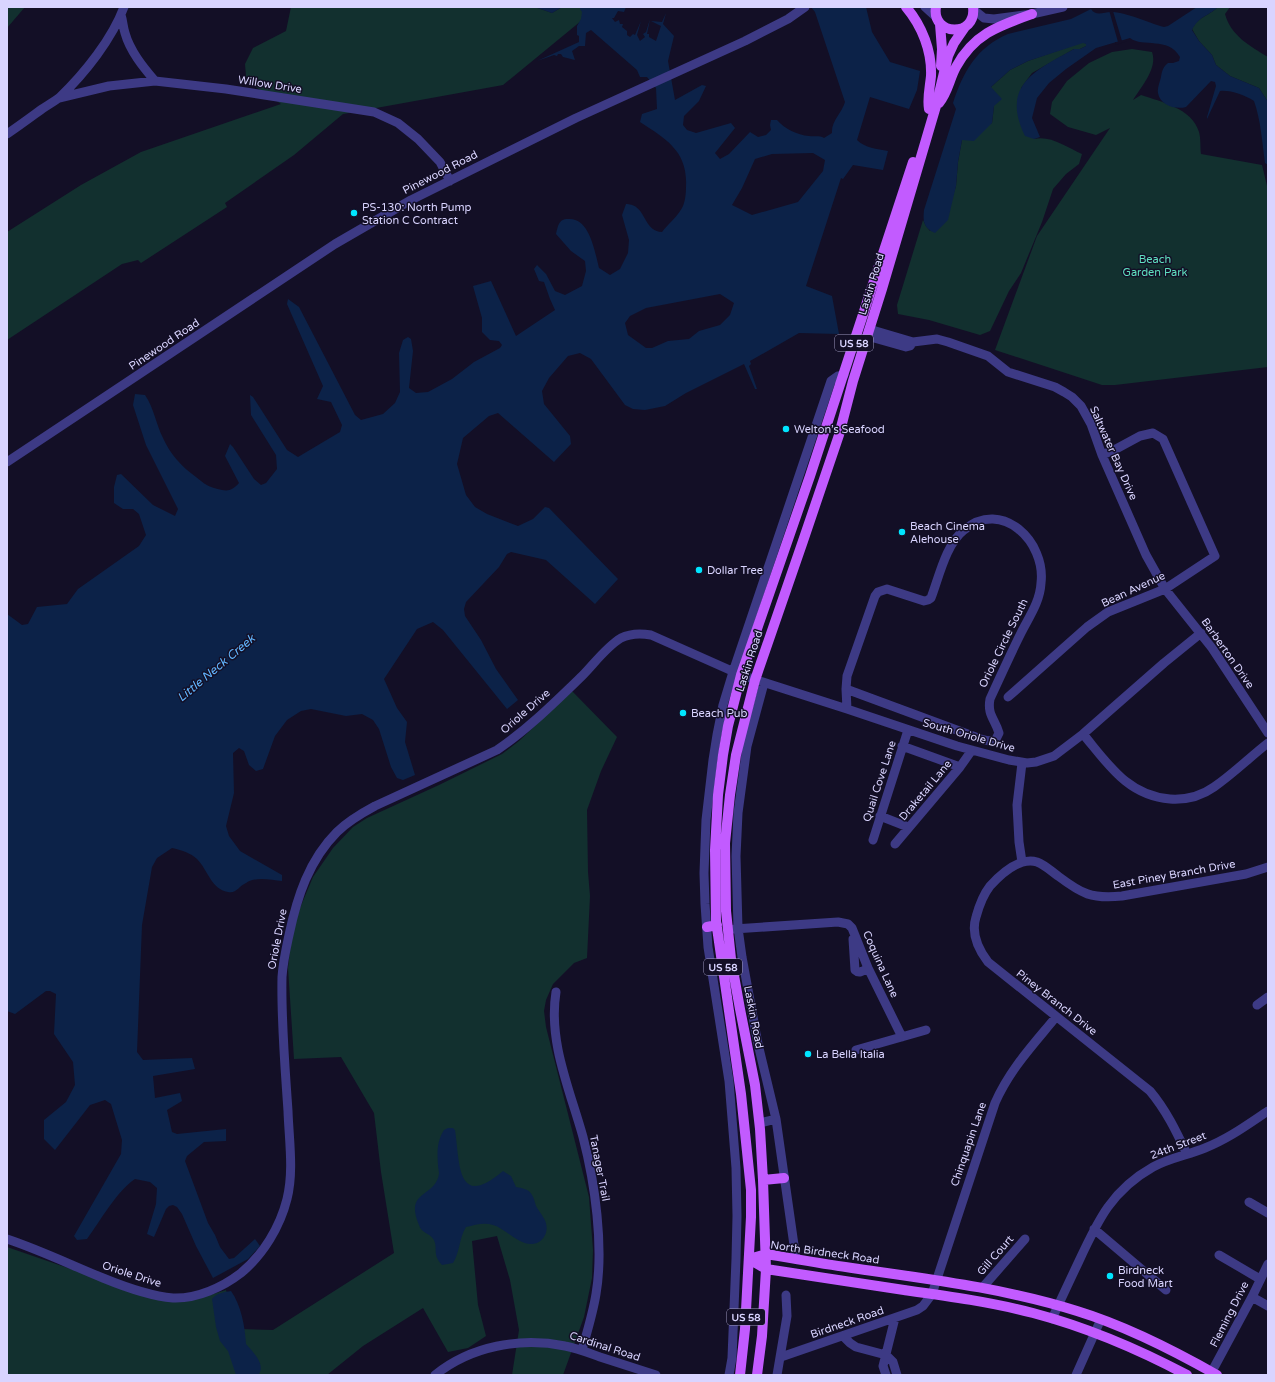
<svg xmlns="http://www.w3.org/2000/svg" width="1275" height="1382" font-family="'Varela Round',sans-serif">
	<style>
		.green { fill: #12302f }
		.water { fill: #0c2248; fill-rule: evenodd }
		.pier { fill: #130f26 }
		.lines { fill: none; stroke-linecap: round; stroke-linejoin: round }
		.minor { stroke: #3d3a85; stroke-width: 9 }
		.major { stroke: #c25bff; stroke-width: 10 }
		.poi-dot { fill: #00e5ff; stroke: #130f26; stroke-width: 1.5 }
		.labels { text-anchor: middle; stroke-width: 3; stroke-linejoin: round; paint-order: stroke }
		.shield { fill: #130f26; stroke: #9e99be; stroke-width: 1 }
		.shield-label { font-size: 10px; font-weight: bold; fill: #d9d4ff }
		.street-label { font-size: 11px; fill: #d9d4ff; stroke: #130f26 }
		.poi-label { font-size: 11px; fill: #d9d4ff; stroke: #130f26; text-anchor: start }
		.park-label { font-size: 11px; fill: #5fe0c0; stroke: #130f26 }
		.water-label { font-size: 12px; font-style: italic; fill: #62b6ff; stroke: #130f26 }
	</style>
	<rect width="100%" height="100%" fill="#130f26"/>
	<path class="green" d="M 7,7 L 25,7 L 7,28 Z
		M 291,7 L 535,7 L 552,13 L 562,7 L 598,7 L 503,85 L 343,114 L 294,155 L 225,203 L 227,207 L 141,263 L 138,260 L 122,264 L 7,340 L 7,232 L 81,185 L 141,152 L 281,104 L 250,83 L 246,76 L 245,64 L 253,48 L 286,31 Z
		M 1218,7 L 1230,7 L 1225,14 C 1231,36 1250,46 1268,57 L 1268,102 L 1259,88 L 1230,76 L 1216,65 L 1212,55 L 1199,41 L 1192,29 C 1199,16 1207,17 1218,7 Z
		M 1083,42 L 1086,44 L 1086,46 L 1080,49 L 1074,49 L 1032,73 L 1021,88 L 1034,139 C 1050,135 1067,147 1082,154 L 1079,164 L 1066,174 L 1053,189 L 1042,222 L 1021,273 L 1009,291 L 990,331 L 980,335 L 929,320 L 898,314 L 897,305 L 923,220 L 926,226 L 930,231 L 951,202 L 956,186 L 958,162 L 962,140 L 992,123 L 994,106 L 991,87 L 1010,70 L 1028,61 Z
		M 1132,49 L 1152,52 C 1158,68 1141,87 1133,100 L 1141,95 C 1161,102 1192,108 1199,132 C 1201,139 1200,147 1201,154 L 1262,165 L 1268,190 L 1268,367 L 1115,385 L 1102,385 L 995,350 L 1037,236 L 1110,128 L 1096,135 L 1068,127 L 1050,114 L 1052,102 L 1067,81 L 1089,63 L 1112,52 Z
		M 572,691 L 617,737 L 601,771 L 587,810 L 588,872 L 590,896 L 587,958 L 574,963 L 553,984 L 546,1000 L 544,1011 L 546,1027 L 589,1197 L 593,1250 L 592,1278 L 584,1317 L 563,1375 L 512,1375 L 519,1330 L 510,1280 L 497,1236 L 472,1241 L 478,1305 L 486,1336 L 468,1348 L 448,1352 L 423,1308 L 363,1346 L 327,1375 L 7,1375 L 7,1247 L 117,1285 L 164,1299 L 200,1298 L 226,1290 L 237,1329 L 273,1330 L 394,1253 L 381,1172 L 374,1113 L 341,1057 L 294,1059 L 288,968 L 292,933 L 300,908 L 313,877 L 333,848 L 353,827 L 367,818 L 439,785 L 502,754 L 519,741 Z"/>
	<path class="water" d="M 535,7 L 562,7 L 552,13 Z
		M 580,7 L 626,7 L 624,12 L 618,11 L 614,18 L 612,18 L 615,22 L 619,20 L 620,24 L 623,24 L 622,27 L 627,31 L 627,35 L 630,37 L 633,34 L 635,35 L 641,21 L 637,35 L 640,41 L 645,37 L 643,34 L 646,32 L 650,19 L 647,34 L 649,34 L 649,37 L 656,41 L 661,26 L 651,21 L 662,22 L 666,13 L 663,24 L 674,36 L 668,61 L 675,100 L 702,85 L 706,86 L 699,101 L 684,116 L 683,125 L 687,130 L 696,133 L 731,123 L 735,128 L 715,153 L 720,159 L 729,154 L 750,132 L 758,137 L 766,135 L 771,130 L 770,125 L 771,120 L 777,120 C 785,129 797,135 809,136 C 814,137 819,135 824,138 L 832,133 C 831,121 842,113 845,102 L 815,12 L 811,7 L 866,7 L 872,32 L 890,62 L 920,71 L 917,90 L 909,109 L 870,97 L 857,140 C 865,148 877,149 888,151 L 883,170 L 853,165 L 843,179 L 841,178 L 806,286 L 832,296 L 839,334 L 799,333 L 750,361 L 751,364 L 749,366 L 757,389 L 755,389 L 744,364 L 686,393 L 665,406 L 645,410 L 633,409 L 625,405 L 591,359 L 580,353 L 568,356 L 549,378 L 542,391 L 544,404 L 570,436 L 571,444 L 554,462 L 498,413 L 489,416 L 463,438 L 457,464 L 466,495 L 475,507 L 487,514 L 518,526 L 533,519 L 545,507 L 549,508 L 618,579 L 595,604 L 546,560 L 511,552 L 507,554 L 499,567 L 466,602 L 464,609 L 465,616 L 481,640 L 496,669 L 518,700 L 507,709 L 443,630 L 433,622 L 417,629 L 384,679 L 397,708 L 407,722 L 405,742 L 415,775 L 403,780 L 397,778 L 391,767 L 379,729 L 373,720 L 362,714 L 346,716 L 311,709 L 301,711 L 287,720 L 275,736 L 263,769 L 256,771 L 249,765 L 244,751 L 239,748 L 233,753 L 234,793 L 226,826 L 229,836 L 240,851 L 282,875 L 282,881 C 271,880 256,876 246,883 C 239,886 236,894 228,892 C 211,889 208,870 197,859 C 191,853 181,850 172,848 L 157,858 L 152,867 L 142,925 L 137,1052 L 143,1060 L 192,1058 L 195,1069 L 153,1076 L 155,1098 L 180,1093 L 182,1101 L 167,1110 L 172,1132 L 177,1134 L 226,1129 L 226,1141 L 204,1142 L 187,1156 L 185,1161 L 208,1223 L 215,1235 L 220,1247 L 229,1259 L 234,1258 L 255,1239 L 260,1246 L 248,1259 L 213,1278 L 196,1246 L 182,1214 L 177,1207 L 173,1205 L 169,1206 L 166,1209 L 154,1237 L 147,1234 L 156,1204 L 157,1188 L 150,1182 L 135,1179 C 116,1192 101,1220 87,1239 L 77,1240 L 74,1236 L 121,1154 L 122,1140 L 111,1104 L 105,1100 L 90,1105 L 55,1150 L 44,1139 L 44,1120 L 66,1102 L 75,1085 L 73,1062 L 54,1034 L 56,994 L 50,991 L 46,991 L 15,1014 L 7,1011 L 7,614 L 22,625 L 28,624 L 37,607 L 67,604 L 78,589 L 139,546 L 146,535 L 139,514 L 133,509 L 123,509 L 114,503 L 114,487 L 117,475 L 121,474 L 153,505 L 175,516 L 178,509 L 146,445 L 133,405 L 135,394 L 145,395 C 154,408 156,424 163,438 C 170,454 182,467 196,477 C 202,482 207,486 214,488 C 226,491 230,493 239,483 L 225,456 L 230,444 L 233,447 L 254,479 L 261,485 L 266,483 L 277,469 L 276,455 L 251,415 L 250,395 L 253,397 L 287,450 L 298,457 L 340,432 L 342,425 L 331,402 L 317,399 L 323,386 L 287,304 L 288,299 L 299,307 L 355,415 L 361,420 L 383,414 L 395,403 L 400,392 L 399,353 L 403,340 L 408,337 L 411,339 L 413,351 L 409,388 L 416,393 L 428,392 L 452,379 L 474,362 L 500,348 L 502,345 L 499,341 L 490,340 L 482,332 L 482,318 L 473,286 L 491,281 L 516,336 L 555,310 L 550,299 L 544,282 L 539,281 L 534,269 L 537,265 L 546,274 L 555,291 L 565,295 L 582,286 L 586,271 L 585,261 L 571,251 L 556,234 C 558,227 558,219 568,219 C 590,217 595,253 599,268 L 610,275 L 620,269 L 628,253 L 629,240 L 622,215 L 626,204 C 629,204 634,205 636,207 C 646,214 646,231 662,232 C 668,224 677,217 682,208 C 685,203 686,194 686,187 C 688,151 666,139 640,122 L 642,114 L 657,109 L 656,88 L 647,77 L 640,77 L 637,70 L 591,30 L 586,33 L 585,46 L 579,46 L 572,51 L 575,60 L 563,57 L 561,54 L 558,54 L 557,56 L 554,55 L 537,61 L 579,42 L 579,36 L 577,35 L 577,26 L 581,19 L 582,12 L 580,9 ZM 813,153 L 825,160 L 823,171 L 798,202 L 752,215 L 732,205 L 742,188 L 755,159 L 772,154 ZM 720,294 L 734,303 L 730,315 L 720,325 L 699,331 L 689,339 L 668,341 L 652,348 L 646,348 L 628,335 L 625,323 L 630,316 L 646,308 Z
		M 1197,7 L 1218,7 C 1207,17 1199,16 1192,30 L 1199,41 L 1212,55 L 1216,65 L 1230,76 L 1259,88 L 1268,102 L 1268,165 L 1265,163 C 1262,142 1261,121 1254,101 C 1244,95 1231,90 1220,91 L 1207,119 L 1207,117 L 1216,86 L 1215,82 L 1211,81 L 1186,107 C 1175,110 1160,105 1158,93 C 1157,88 1160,82 1161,77 C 1162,71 1163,67 1168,63 L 1173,63 L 1179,61 L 1180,57 C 1168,36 1143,48 1130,38 L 1096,48 L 1066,69 L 1049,83 L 1037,98 L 1032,118 L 1040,137 L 1034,139 L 1025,136 C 1000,85 1036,70 1074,49 L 1080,49 L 1086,46 L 1086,44 L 1083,43 L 1028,61 L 1010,70 L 991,87 L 1002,99 L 994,106 L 992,123 L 974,141 L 962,140 L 958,162 L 956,186 L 948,220 L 935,233 C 923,228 923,221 924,210 L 956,109 L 953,103 C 963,72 977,47 1008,34 L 1071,19 L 1091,9 C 1096,17 1104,12 1111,12 C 1126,12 1149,23 1164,27 L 1168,26 Z
		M 448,1128 L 453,1128 L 455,1130 C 460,1162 456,1211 503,1171 L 511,1176 L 516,1187 C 522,1188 529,1189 532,1195 C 534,1198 535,1203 536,1206 C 538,1210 541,1213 543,1217 C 549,1225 548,1238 537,1243 C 522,1249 507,1229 493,1225 C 484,1222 475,1225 466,1227 C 459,1238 460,1252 453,1263 L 442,1265 C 432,1254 438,1249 434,1240 C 430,1233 421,1233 419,1225 C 404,1190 435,1198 439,1174 C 439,1171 438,1168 438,1165 C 437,1152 437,1141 444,1130 Z
		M 231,1291 C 241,1305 245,1326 246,1344 C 252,1351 267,1365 258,1375 L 236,1375 L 228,1351 L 220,1341 L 216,1327 L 212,1299 C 217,1293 224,1292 231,1291 Z"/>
	<path class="pier" d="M 1109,10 L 1113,11 L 1122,41 L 1127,41 L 1116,45 L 1115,42 L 1118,42 Z"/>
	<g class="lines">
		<path class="minor" d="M 925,7 L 936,17
			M 974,10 L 984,18 L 994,19 L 1032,14 L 1063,7
			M 121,15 C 123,21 123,27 125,33 C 130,51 143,67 155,81
			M 59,98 L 109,86 L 155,81 L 226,89 L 374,112 L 398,123 L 418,139 L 440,162 L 450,181
			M 7,134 C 19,126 31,117 42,109 C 48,105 55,101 60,97 C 85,73 112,39 124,7
			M 867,336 L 906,347 L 910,346 L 913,342 L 869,329
			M 913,342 L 937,339 L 948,342 L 988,356 L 1008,372 L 1055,387 L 1064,392 L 1072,397 L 1081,406 L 1091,424 L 1102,455 L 1146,555 L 1165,589 L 1212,648 L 1268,733
			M 7,462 L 335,244 L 411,200 L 576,118 L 745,41 L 788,19 L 805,7
			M 764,683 L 747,746 L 738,813 L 736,856 L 738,928 L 742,957 L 758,1044 L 776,1119 L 796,1259
			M 846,689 L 981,739 L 989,741 L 996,739 L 999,733 C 995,719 987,715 990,699 C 1000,677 1010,655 1021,633 C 1029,617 1040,602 1041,583 C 1046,542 1002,498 964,530 C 946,544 939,577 931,598 L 928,600 L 924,601 L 887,589 L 878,592 L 875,596 L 847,676 L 846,689 L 847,709
			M 1008,697 L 1087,627 L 1108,612 L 1165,589 L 1215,556 L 1163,439 L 1153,433 L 1140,436 L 1116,449 L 1102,455
			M 1083,734 C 1108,764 1128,796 1170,799 C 1186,800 1200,797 1214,787 C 1233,774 1250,757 1268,743
			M 902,746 L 960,767
			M 1022,763 L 1017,805 L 1019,842 L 1022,862
			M 880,816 L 908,827
			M 873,840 L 908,730
			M 895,844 L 960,767 L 972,750
			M 734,929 L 838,922 L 848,924 L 852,928 L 868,968 L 902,1037
			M 853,939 L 855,970 C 859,974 863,971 868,968
			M 556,992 C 548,1042 570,1090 583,1137 C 595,1183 604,1247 596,1294 C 593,1313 587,1332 582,1350
			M 1257,1005 L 1268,997
			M 856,1050 L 926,1030
			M 760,1123 L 776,1119
			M 1187,1154 C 1176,1131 1166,1110 1150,1091 L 988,962 C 978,949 971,933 976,917 C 979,906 983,895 990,886 C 1001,874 1020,857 1037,862 C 1045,865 1051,871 1058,876 C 1082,894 1091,899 1122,896 L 1246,874 L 1268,867
			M 1249,1202 L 1268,1213
			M 1094,1229 L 1166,1290
			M 7,1239 C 40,1250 71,1265 103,1278 C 125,1287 149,1296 173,1298 C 197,1299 223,1287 241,1273 C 263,1255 280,1227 287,1199 C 294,1171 289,1140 288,1111 C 285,1066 281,1021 282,977 C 283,962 286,949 289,935 C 297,897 309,860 337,832 C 348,821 362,813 375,806 L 497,750 C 528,729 555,702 582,676 C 594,664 606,647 621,638 C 631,633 640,633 651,635 L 741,675 L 847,709 L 957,746 L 1009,760 L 1027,763 L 1036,762 L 1054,756 L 1083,734 L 1164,663 L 1201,633
			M 1219,1255 L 1260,1279
			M 983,1287 L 1025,1239
			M 1252,1297 L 1268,1306
			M 1052,1319 C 1061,1299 1070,1280 1079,1261 C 1098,1220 1112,1190 1153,1167 C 1169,1158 1188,1155 1205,1148 C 1228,1139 1247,1125 1268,1111
			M 843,1336 L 850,1343 L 856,1347 L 886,1355 L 893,1362 L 897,1375
			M 781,1357 L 917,1310 L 923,1306 L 932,1294 L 995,1103 C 1010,1069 1033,1045 1056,1017
			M 435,1375 C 471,1346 520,1337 565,1346 C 577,1348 589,1353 600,1357 C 619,1363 637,1369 656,1375
			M 729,1375 L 732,1358 L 736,1259 L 737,1216 L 736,1168 L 729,1081 L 708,947 L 705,904 L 704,873 L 706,820 L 713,760 L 717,735 L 723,705 L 733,672 L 831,381 L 838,376 L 844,375
			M 777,1375 L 787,1316 L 786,1295
			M 886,1375 L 883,1366 L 895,1318
			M 1076,1375 L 1101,1319
			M 1210,1375 L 1252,1297 L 1268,1264"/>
		<path class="major" d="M 906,7 C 922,26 932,51 931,76 C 930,87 927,98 929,109
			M 936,7 C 931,36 977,38 973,7
			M 940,24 L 942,49 L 941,66
			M 939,103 C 948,92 949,80 956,67 C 974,34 998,26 1032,14
			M 707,927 L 717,925
			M 763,1180 L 784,1178
			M 749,1259 L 766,1254 C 795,1259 823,1264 852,1268 C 928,1279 1004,1288 1077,1311 C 1126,1326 1173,1350 1217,1375
			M 749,1259 L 766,1269 C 812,1276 858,1283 904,1290 C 947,1296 991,1302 1033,1313 C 1086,1327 1138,1349 1187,1375
			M 740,1375 L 745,1329 L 751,1217 L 751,1190 L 741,1094 L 716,921 L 715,850 L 718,795 L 723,755 L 728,726 L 741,675 L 810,476 L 913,162
			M 757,1375 L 762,1336 L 766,1269 L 763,1180 L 760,1129 L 755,1085 L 740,1009 L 731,959 L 726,911 L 725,843 L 730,795 L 736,755 L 755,680 L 803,541 L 839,435 L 853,381 L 882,289 L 936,106 L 948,56 L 954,43 L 965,27"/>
	</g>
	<g class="poi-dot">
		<circle cx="354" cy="213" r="4"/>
		<circle cx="786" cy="429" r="4"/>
		<circle cx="902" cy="532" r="4"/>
		<circle cx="699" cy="570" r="4"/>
		<circle cx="683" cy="713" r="4"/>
		<circle cx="808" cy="1054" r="4"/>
		<circle cx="1110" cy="1276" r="4"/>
	</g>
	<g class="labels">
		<g class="shield">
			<rect x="835" y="335" width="38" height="16" rx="3"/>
			<rect x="704" y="959" width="38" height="16" rx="3"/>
			<rect x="727" y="1309" width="38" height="16" rx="3"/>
		</g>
		<g class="shield-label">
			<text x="854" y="347">US 58</text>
			<text x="723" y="971">US 58</text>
			<text x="746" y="1321">US 58</text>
		</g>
		<g class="street-label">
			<text transform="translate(270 84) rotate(9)" y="4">Willow Drive</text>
			<text transform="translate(440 172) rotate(-27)" y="4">Pinewood Road</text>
			<text transform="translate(871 284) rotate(-73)" y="4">Laskin Road</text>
			<text transform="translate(164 344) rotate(-34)" y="4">Pinewood Road</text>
			<text transform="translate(1114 453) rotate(66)" y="4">Saltwater Bay Drive</text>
			<text transform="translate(1133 589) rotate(-25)" y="4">Bean Avenue</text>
			<text transform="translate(1003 643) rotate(-64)" y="4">Oriole Circle South</text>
			<text transform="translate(1228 653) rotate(55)" y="4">Barberton Drive</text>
			<text transform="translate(749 661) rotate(-72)" y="4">Laskin Road</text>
			<text transform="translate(525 711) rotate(-41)" y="4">Oriole Drive</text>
			<text transform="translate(969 735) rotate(16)" y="4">South Oriole Drive</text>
			<text transform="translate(879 781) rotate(-72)" y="4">Quail Cove Lane</text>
			<text transform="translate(925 790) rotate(-50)" y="4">Draketail Lane</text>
			<text transform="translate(1174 874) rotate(-10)" y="4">East Piney Branch Drive</text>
			<text transform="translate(277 939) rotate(-79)" y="4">Oriole Drive</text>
			<text transform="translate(881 964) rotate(66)" y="4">Coquina Lane</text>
			<text transform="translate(1057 1002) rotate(38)" y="4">Piney Branch Drive</text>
			<text transform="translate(754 1017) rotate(79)" y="4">Laskin Road</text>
			<text transform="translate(968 1144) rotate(-71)" y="4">Chinquapin Lane</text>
			<text transform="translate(1178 1145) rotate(-21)" y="4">24th Street</text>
			<text transform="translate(600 1168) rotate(79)" y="4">Tanager Trail</text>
			<text transform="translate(825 1252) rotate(8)" y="4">North Birdneck Road</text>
			<text transform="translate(995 1255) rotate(-49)" y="4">Gill Court</text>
			<text transform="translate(132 1274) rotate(18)" y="4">Oriole Drive</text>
			<text transform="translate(1229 1314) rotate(-63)" y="4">Fleming Drive</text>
			<text transform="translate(847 1322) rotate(-19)" y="4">Birdneck Road</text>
			<text transform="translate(605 1346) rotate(18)" y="4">Cardinal Road</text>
		</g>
		<g class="poi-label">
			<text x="362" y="211">PS-130: North Pump<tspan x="362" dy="13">Station C Contract</tspan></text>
			<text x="794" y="433">Welton’s Seafood</text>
			<text x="910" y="530">Beach Cinema<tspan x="910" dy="13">Alehouse</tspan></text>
			<text x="707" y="574">Dollar Tree</text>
			<text x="691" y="717">Beach Pub</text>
			<text x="816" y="1058">La Bella Italia</text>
			<text x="1118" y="1274">Birdneck<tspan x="1118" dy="13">Food Mart</tspan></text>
		</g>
		<g class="park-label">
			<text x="1155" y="263">Beach<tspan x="1155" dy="13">Garden Park</tspan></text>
		</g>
		<g class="water-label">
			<text transform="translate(216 668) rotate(-40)" y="4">Little Neck Creek</text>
		</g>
	</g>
	<rect width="1275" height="1382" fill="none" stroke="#d9d4ff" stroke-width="16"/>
</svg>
